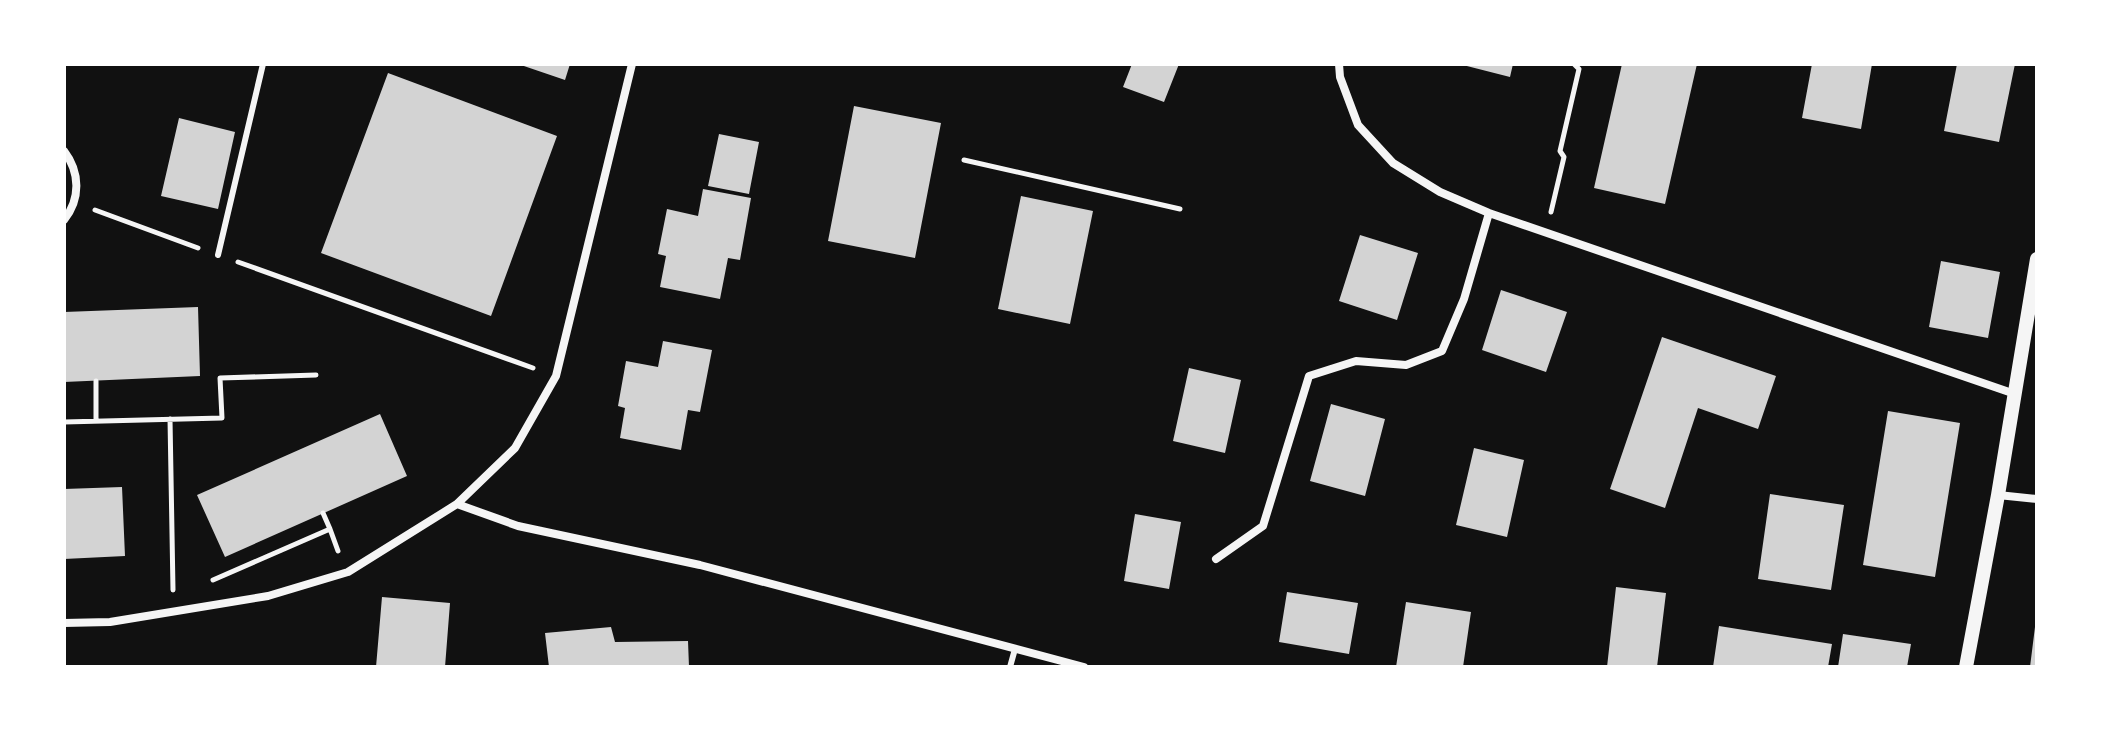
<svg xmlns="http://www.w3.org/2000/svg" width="2101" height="731" font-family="Jost,sans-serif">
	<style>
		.building { fill: #d3d3d3 }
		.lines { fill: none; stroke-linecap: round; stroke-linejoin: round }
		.path { stroke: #f5f5f5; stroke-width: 5 }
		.service { stroke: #f5f5f5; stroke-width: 6 }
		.minor { stroke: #f5f5f5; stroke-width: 8 }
		.tertiary { stroke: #f5f5f5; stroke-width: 14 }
	</style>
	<rect width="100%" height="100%" fill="#111"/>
	<path class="building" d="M 518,64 L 570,64 L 565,80 Z
		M 1132,64 L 1179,64 L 1164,102 L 1123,87 Z
		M 1459,64 L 1513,64 L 1510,77 Z
		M 1622,64 L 1697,64 L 1665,204 L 1594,188 Z
		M 1812,64 L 1872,64 L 1861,129 L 1802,118 Z
		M 1957,64 L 2015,64 L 1999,142 L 1944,131 Z
		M 388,73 L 557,136 L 491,316 L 321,253 Z
		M 854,106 L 941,123 L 915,258 L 828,241 Z
		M 179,118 L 235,132 L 218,209 L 161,196 Z
		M 719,134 L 759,142 L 749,194 L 708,186 Z
		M 703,189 L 751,198 L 740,260 L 728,258 L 720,299 L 660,287 L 666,256 L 658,254 L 667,209 L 698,216 Z
		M 1021,196 L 1093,211 L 1070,324 L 998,309 Z
		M 1360,235 L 1418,253 L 1397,320 L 1339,301 Z
		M 1941,261 L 2000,272 L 1988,338 L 1929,327 Z
		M 1501,290 L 1567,312 L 1546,372 L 1482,350 Z
		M 198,307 L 200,376 L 64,382 L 64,312 Z
		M 1662,337 L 1776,376 L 1758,429 L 1698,408 L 1665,508 L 1610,489 Z
		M 663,341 L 712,350 L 700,412 L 688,410 L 681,450 L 620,438 L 625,408 L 618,406 L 626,361 L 658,367 Z
		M 1189,368 L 1241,380 L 1225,453 L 1173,441 Z
		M 1331,404 L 1385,419 L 1365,496 L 1310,481 Z
		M 1888,411 L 1960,423 L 1935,577 L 1863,565 Z
		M 380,414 L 407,476 L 225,557 L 197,495 Z
		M 1474,448 L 1524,460 L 1507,537 L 1456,525 Z
		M 122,487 L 125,556 L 64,559 L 64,489 Z
		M 1770,494 L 1844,505 L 1831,590 L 1758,579 Z
		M 1135,514 L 1181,522 L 1169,589 L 1124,581 Z
		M 1616,587 L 1666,593 L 1657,667 L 1607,667 Z
		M 1287,592 L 1358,603 L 1349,654 L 1279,642 Z
		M 382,597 L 450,603 L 445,667 L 376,667 Z
		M 1406,602 L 1471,612 L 1463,667 L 1396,667 Z
		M 1719,626 L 1832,644 L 1828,667 L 1713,667 Z
		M 611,627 L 615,642 L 688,641 L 689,667 L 549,667 L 545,633 Z
		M 2035,627 L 2037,627 L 2037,667 L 2030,667 Z
		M 1843,634 L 1911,644 L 1907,667 L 1838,667 Z"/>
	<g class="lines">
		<path class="path" d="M 964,160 L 1180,209
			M 95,210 L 198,248
			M 1551,212 L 1564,157 L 1560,151 L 1579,69 L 1574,64
			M 238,262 L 533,368
			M 96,381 L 96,421
			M 170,419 L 173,590
			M 64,422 L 222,418 L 220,378 L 316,375
			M 330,529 L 338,551
			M 213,580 L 330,529 L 323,513"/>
		<path class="service" d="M 218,255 L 263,64
			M 1010,667 L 1015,649"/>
		<path class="minor" d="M 1339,64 L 1340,77 L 1358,125 L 1393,163 L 1440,192 L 1489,213 L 2015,394
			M 64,151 C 80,172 81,199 64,220
			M 1998,495 L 2037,499
			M 457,504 L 518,526 L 700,565 L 1084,667
			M 1216,559 L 1263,526 L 1309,376 L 1356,361 L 1406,365 L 1442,351 L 1464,299 L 1489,213
			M 64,623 L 110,622 L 268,596 L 348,572 L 457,504 L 515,448 L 556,376 L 632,64"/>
		<path class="tertiary" d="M 1966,667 L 1998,495 L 2037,259"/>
	</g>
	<rect width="2101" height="731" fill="none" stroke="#ffffff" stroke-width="132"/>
</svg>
